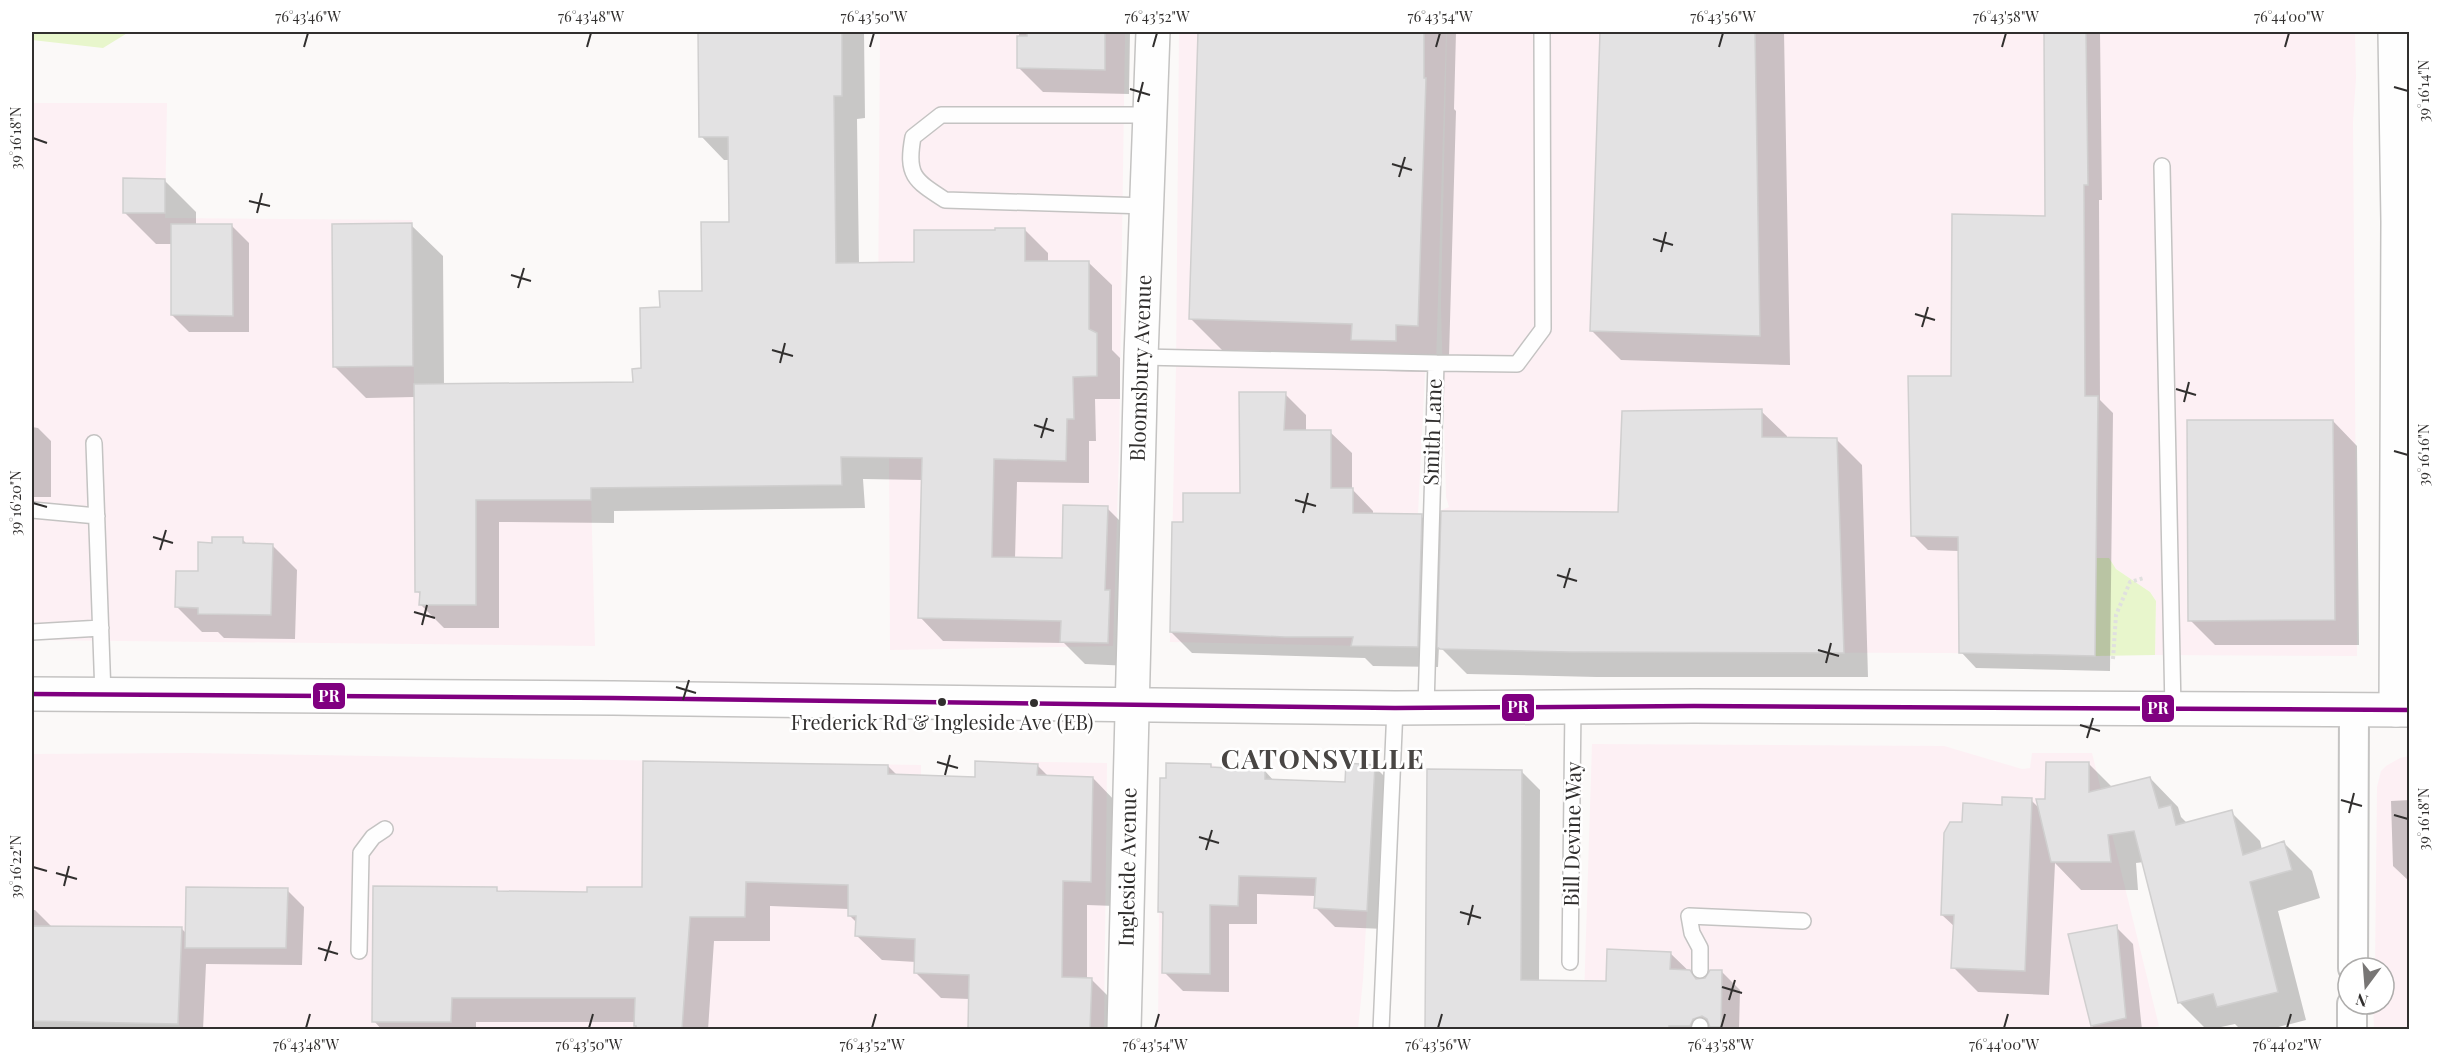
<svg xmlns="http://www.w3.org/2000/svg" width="2441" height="1061" font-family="'Playfair Display',serif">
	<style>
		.commercial { fill: #fdf0f4 }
		.green { fill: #e8f6cc }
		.shadow { fill: #0003 }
		.building { fill: #e3e2e3; stroke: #d0cfcf; stroke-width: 1.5 }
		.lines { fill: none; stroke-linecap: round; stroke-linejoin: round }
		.lane-casing { stroke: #c4c3c2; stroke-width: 18 }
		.street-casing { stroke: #c4c3c2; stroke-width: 32 }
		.secondary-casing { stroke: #c4c3c2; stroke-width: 36 }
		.primary-casing { stroke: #c4c3c2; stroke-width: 36 }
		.path { stroke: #e0e0df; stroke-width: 4; stroke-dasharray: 3 3; stroke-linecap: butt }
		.lane { stroke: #fefefe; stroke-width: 15 }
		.street { stroke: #fefefe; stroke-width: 28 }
		.secondary { stroke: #fefefe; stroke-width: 33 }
		.primary { stroke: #fefefe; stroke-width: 33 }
		.bus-1-casing { stroke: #fff; stroke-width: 9 }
		.bus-1 { stroke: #800080; stroke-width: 4.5 }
		.ticks { fill: none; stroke: #312f2e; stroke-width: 2 }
		.bus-dot { fill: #312f2e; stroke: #fff; stroke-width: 2 }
		.labels { text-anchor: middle; stroke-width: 5; stroke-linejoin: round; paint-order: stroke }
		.bus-label { font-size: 20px; fill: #312f2e; stroke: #fff }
		.street-label { font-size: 21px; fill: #312f2e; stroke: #fff }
		.district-label { font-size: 27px; font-weight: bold; letter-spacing: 1.5px; fill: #484543; stroke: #fff }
		.line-badge { stroke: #fff; stroke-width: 2 }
		.badge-label { font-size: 16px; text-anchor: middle; font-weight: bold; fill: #fff }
		.neatline { fill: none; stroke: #312f2e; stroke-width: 2 }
		.ticks-label { font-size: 15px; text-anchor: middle; fill: #312f2e }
	</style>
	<rect width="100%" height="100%" fill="#fbf9f8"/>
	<path class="commercial" d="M 880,32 L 1125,32 L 1119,453 L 1113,646 L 890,650 L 889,457 L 1025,459 L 877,456 Z
		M 1179,32 L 1446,32 L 1436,363 L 1425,373 L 1418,514 L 1416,647 L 1170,642 L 1176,368 Z
		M 1447,32 L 2355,32 L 2356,78 L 2353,122 L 2357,656 L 2155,655 L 2156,601 L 2150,592 L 2116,569 L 2109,558 L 2096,558 L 2095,656 L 1949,653 L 1570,652 L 1440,649 L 1442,510 L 1449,507 L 1446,497 L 1441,305 Z
		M 32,103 L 167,103 L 165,218 L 412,220 L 414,384 L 588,382 L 595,646 L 32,640 Z
		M 1592,744 L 1944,746 L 2022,769 L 2030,768 L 2032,753 L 2092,753 L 2159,1026 L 2140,1030 L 1583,1030 Z
		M 190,753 L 921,765 L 921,775 L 975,777 L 975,761 L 1107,763 L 1104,1029 L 634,1030 L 633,1027 L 629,1030 L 183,1030 L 178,1024 L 32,1021 L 32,754 Z
		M 2409,756 L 2409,1029 L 2374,1029 L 2373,1004 L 2384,1004 L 2384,968 L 2375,968 L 2377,787 L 2381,771 L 2386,766 L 2400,758 Z
		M 1166,763 L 1211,764 L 1218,768 L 1265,770 L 1265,779 L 1345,782 L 1346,763 L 1375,765 L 1363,980 L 1358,1029 L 1158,1030 L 1160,778 L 1166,778 Z"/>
	<path class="green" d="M 32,32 L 129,32 L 103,48 L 32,40 Z
		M 2096,558 L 2109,558 L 2116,569 L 2150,592 L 2156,601 L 2155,655 L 2095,656 Z"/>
	<path class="shadow" d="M 700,32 L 864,32 L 865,118 L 857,119 L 859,264 L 916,263 L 996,231 L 1024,229 L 1048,253 L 1048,262 L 1088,262 L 1112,285 L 1112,350 L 1120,358 L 1120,399 L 1095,399 L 1096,441 L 1089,441 L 1089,483 L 1017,482 L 1015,559 L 1063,560 L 1107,508 L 1130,531 L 1131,666 L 1085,664 L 1064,643 L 943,641 L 920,617 L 923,480 L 863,479 L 865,508 L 614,511 L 614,523 L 499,522 L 499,628 L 444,628 L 421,605 L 421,595 L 417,591 L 415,397 L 366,398 L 334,366 L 411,225 L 443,256 L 444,385 L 634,383 L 642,369 L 662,309 L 704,292 L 730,223 L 730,160 L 724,160 L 701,136 Z
		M 1019,32 L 1130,32 L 1129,94 L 1043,92 L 1019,68 Z
		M 1198,32 L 1456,32 L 1454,109 L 1456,111 L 1449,357 L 1427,356 L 1427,372 L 1385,371 L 1368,354 L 1222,350 L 1190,318 Z
		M 1602,32 L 1784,32 L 1790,365 L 1621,360 L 1591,330 Z
		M 2045,32 L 2100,32 L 2102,200 L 2099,200 L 2100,400 L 2113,413 L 2110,671 L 1976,668 L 1961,652 L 1959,551 L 1928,550 L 1913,535 L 1953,378 L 2046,217 Z
		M 165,181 L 196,212 L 196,226 L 232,226 L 249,243 L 249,332 L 189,332 L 172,315 L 172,244 L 156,244 L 124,212 Z
		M 1285,394 L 1306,415 L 1306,432 L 1330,432 L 1352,453 L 1352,489 L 1373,511 L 1373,515 L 1421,516 L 1442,537 L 1619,514 L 1761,411 L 1787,436 L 1787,439 L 1836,439 L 1862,465 L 1868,677 L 1596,677 L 1467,674 L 1439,646 L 1438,667 L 1373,666 L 1365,658 L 1192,653 L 1171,632 L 1185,524 L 1241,495 Z
		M 2333,421 L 2357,446 L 2359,645 L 2215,645 L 2190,620 Z
		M 32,427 L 38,428 L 51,441 L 51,497 L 32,497 Z
		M 242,539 L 248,545 L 272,545 L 297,570 L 295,639 L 224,638 L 218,632 L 202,632 L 177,607 L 200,573 L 214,544 Z
		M 2088,763 L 2112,787 L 2150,778 L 2178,807 L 2181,817 L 2187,823 L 2231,812 L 2260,841 L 2262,850 L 2284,843 L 2312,871 L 2320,898 L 2278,911 L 2306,1020 L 2267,1030 L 2241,1030 L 2235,1024 L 2207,1030 L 2179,1002 L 2144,862 L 2136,863 L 2138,890 L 2081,890 L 2055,863 L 2049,995 L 1978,992 L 1953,967 L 1955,927 L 1942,915 L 2004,806 L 2031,800 L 2039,808 Z
		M 1037,765 L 1049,777 L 1093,778 L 1117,803 L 1115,906 L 1087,905 L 1087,979 L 1091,979 L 1116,1004 L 1115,1030 L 969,1030 L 970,999 L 941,998 L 916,973 L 916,962 L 882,960 L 857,936 L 857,923 L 849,915 L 849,909 L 770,906 L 770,941 L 714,941 L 708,1030 L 637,1030 L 637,1022 L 476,1022 L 476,1030 L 382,1030 L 374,1021 L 496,889 L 500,893 L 588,893 L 643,889 L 888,766 L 898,776 L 976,779 Z
		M 1210,766 L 1213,769 L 1265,771 L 1274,781 L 1347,784 L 1374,766 L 1393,785 L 1385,929 L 1335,927 L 1316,908 L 1316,896 L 1257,894 L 1257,924 L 1229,924 L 1229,992 L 1183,991 L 1164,972 L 1164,916 L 1160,911 Z
		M 1428,770 L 1522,772 L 1540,790 L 1539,981 L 1607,982 L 1670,953 L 1698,980 L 1706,980 L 1722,972 L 1740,990 L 1739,1030 L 1426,1030 Z
		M 2410,800 L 2410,882 L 2393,866 L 2391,801 Z
		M 287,890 L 304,907 L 302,965 L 206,964 L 203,1030 L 32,1029 L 32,910 L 35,910 L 52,927 L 181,928 L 187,934 Z
		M 2116,927 L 2133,944 L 2142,1030 L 2096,1030 L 2092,1026 Z"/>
	<path class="building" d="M 698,32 L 842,32 L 842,96 L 834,96 L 836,263 L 914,262 L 914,230 L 995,230 L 995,228 L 1025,228 L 1025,261 L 1089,261 L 1089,329 L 1097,333 L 1097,376 L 1073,377 L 1074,419 L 1067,419 L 1066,461 L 994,459 L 992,557 L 1062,558 L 1063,505 L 1108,506 L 1105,590 L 1110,590 L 1108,643 L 1060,642 L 1061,621 L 918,618 L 922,458 L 841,457 L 842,485 L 591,488 L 591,500 L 476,500 L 476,605 L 419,605 L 420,592 L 415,592 L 414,384 L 633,382 L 632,369 L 641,368 L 640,308 L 660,307 L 659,291 L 702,291 L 701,222 L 729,222 L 728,137 L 699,137 Z
		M 1027,32 L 1105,32 L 1105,70 L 1017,68 L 1017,36 L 1027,36 Z
		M 1198,32 L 1424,32 L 1424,78 L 1426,78 L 1418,326 L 1396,325 L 1396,341 L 1351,340 L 1352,324 L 1189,319 Z
		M 1600,32 L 1755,32 L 1760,336 L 1590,331 Z
		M 2044,32 L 2086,32 L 2088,185 L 2084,185 L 2085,396 L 2098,396 L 2095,656 L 1959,653 L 1958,537 L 1911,536 L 1908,376 L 1951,376 L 1952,214 L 2045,216 Z
		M 123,178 L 165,179 L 165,213 L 123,213 Z
		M 412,223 L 413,366 L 333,367 L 332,224 Z
		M 171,224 L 232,224 L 233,316 L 171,315 Z
		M 1239,392 L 1286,392 L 1284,430 L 1331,430 L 1331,488 L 1353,488 L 1353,513 L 1422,514 L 1418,647 L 1351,646 L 1353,637 L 1285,637 L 1170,632 L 1172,522 L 1183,522 L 1183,493 L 1240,493 Z
		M 1762,409 L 1762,437 L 1837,438 L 1844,653 L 1570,652 L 1440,649 L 1437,647 L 1441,511 L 1618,512 L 1622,411 Z
		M 2187,420 L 2333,420 L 2335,620 L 2188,621 Z
		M 212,537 L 243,537 L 243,543 L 273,544 L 271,615 L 198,614 L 198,608 L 175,607 L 176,571 L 198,571 L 198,542 L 212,543 Z
		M 643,761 L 888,765 L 888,774 L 975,777 L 975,761 L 1038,764 L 1037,775 L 1093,777 L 1091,882 L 1063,881 L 1062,977 L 1092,978 L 1090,1029 L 968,1029 L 969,975 L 914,973 L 915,939 L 855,936 L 856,916 L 848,916 L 848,885 L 746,882 L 745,917 L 690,917 L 682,1029 L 636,1029 L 636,1026 L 634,1026 L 635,998 L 452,998 L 451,1022 L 372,1022 L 373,886 L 497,887 L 497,891 L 587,892 L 587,887 L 642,887 Z
		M 2046,762 L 2089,762 L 2089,792 L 2150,777 L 2159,808 L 2171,805 L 2176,825 L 2232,810 L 2243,855 L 2284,841 L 2292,870 L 2250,882 L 2278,992 L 2217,1007 L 2213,994 L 2178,1003 L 2134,831 L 2108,835 L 2111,862 L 2051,862 L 2036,799 L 2045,799 Z
		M 1166,763 L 1211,764 L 1211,767 L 1265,770 L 1265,779 L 1345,782 L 1346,763 L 1375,765 L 1367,911 L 1314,908 L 1316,878 L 1239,876 L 1238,906 L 1210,905 L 1210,974 L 1162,973 L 1163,912 L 1158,912 L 1160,778 L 1166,778 Z
		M 1427,769 L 1522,770 L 1521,980 L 1606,981 L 1607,949 L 1671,952 L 1670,969 L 1690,970 L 1696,979 L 1705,978 L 1710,970 L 1722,970 L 1721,1027 L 1710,1027 L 1707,1019 L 1702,1016 L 1693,1019 L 1690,1026 L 1669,1026 L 1669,1029 L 1425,1029 Z
		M 2002,797 L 2032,798 L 2025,971 L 1951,968 L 1954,915 L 1941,915 L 1944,833 L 1950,822 L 1962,822 L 1963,803 L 2002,805 Z
		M 186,887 L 288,888 L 286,948 L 185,948 Z
		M 2117,925 L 2126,1018 L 2091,1026 L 2068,934 Z
		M 32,926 L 182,927 L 178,1024 L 32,1021 Z"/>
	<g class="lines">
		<g class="lane-casing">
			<path id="lane" d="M 2162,166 L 2173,710
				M 1147,206 L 945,200 C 914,180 906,175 913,137 L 941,115 L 1150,115
				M 1141,357 L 1436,363
				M 94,443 L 103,695
				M 32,510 L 97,516
				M 32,632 L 101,628
				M 1426,707 L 1436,363 L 1517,364 L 1543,329 L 1542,32
				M 359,951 L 361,853 L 373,837 L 385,829
				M 1570,962 L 1573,706
				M 1700,970 L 1700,948 L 1692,933 L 1689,916 L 1803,921
				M 1381,1030 L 1395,708
				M 1699,1030 L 1700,1026"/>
		</g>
		<g class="street-casing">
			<path id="street" d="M 2353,968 L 2354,710
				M 2352,1030 L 2352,1004"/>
		</g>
		<g class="secondary-casing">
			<path id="secondary" d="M 2395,32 L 2398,222 L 2396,710
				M 1124,1030 L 1141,357 L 1153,32"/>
		</g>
		<g class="primary-casing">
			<path id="primary" d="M 32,694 L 613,698 L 1395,708 L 1694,706 L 2410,710"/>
		</g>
		<path class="path" d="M 2113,659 L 2116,615 L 2130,582 L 2144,578"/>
		<use href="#lane" class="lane"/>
		<use href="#street" class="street"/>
		<use href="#secondary" class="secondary"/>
		<use href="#primary" class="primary"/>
		<g class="bus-1-casing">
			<path id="bus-1" d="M 32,694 L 613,698 L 1395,708 L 1694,706 L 2410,710"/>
		</g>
		<use href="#bus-1" class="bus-1"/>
	</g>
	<path class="ticks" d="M 304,47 L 308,33M 587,47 L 591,33M 870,47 L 874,33M 1153,47 L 1157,33M 1436,47 L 1440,33M 1719,47 L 1723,33M 2002,47 L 2006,33M 2285,47 L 2289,33M 2394,87 L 2408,91M 1130,89 L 1150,95M 1138,102 L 1143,82M 33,138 L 47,143M 1392,164 L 1412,170M 1399,177 L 1405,157M 249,201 L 270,206M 257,213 L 262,193M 1653,239 L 1673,245M 1661,252 L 1666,232M 511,275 L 531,281M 518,288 L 524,268M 1915,314 L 1935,320M 1922,327 L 1928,307M 772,350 L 793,356M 780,363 L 785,343M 2176,389 L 2196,395M 2184,402 L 2189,382M 1034,425 L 1054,431M 1041,438 L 1047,418M 2394,451 L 2408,455M 1295,500 L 1316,506M 33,503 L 47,507M 1303,513 L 1308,493M 153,537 L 173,543M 160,550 L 166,530M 1557,575 L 1577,581M 1564,588 L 1570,568M 414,612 L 435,618M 422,625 L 427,605M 1818,650 L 1839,656M 1826,663 L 1831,643M 676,687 L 696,693M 683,700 L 689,680M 2080,725 L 2100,731M 2087,738 L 2093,718M 937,762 L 958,768M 945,775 L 950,755M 2341,800 L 2362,806M 2349,813 L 2354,793M 2394,815 L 2408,819M 1199,837 L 1219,843M 1206,850 L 1212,830M 33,867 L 47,871M 56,873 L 77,879M 64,886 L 69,866M 1460,912 L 1481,918M 1468,925 L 1473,905M 318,948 L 338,954M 325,961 L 331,941M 1722,987 L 1742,993M 1729,1000 L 1735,980M 306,1028 L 310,1014M 589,1028 L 593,1014M 872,1028 L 876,1014M 1155,1028 L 1159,1014M 1438,1028 L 1442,1014M 1721,1028 L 1725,1014M 2004,1028 L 2008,1014M 2287,1028 L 2291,1014"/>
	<g class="bus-dot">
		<circle cx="942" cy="702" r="5"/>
		<circle cx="1034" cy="703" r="5"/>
	</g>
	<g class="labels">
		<g class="bus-label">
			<text x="942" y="730">Frederick Rd &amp; Ingleside Ave (EB)</text>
		</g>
		<g class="street-label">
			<text transform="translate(1141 368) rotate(-88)" y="7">Bloomsbury Avenue</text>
			<text transform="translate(1433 432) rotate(-88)" y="7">Smith Lane</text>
			<text transform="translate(1573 834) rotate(-89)" y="7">Bill Devine Way</text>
			<text transform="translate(1128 867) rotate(-89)" y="7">Ingleside Avenue</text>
		</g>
		<g class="district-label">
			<text x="1323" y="769">CATONSVILLE</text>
		</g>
	</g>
	<g class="line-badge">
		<rect x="312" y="682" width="34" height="28" rx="6" fill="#800080"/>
		<rect x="1501" y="693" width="34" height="29" rx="6" fill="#800080"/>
		<rect x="2141" y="694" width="34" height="29" rx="6" fill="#800080"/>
	</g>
	<g class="badge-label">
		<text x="329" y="702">PR</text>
		<text x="1518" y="713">PR</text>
		<text x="2158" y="714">PR</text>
	</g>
	<rect width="2441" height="1061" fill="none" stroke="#ffffff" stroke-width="66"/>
	<g transform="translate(2366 986) rotate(196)"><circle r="28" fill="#ffffff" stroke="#adacab" stroke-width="1.5"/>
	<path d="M0-4.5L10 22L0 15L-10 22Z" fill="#787675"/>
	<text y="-9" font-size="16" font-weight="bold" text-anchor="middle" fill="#312f2e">N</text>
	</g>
	<rect x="33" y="33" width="2375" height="995" class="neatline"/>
	<g class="ticks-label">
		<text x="308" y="22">76°43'46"W</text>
		<text x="591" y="22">76°43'48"W</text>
		<text x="874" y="22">76°43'50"W</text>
		<text x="1157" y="22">76°43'52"W</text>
		<text x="1440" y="22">76°43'54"W</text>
		<text x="1723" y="22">76°43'56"W</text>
		<text x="2006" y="22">76°43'58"W</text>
		<text x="2289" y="22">76°44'00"W</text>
		<text transform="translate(2424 91) rotate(-90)" y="5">39°16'14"N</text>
		<text transform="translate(16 138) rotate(-90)" y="5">39°16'18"N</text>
		<text transform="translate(2424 455) rotate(-90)" y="5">39°16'16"N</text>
		<text transform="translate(16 503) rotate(-90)" y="5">39°16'20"N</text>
		<text transform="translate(2424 819) rotate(-90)" y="5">39°16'18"N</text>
		<text transform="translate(16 867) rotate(-90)" y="5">39°16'22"N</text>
		<text x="306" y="1050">76°43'48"W</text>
		<text x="589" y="1050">76°43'50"W</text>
		<text x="872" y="1050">76°43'52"W</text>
		<text x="1155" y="1050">76°43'54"W</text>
		<text x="1438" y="1050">76°43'56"W</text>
		<text x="1721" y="1050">76°43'58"W</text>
		<text x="2004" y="1050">76°44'00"W</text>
		<text x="2287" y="1050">76°44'02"W</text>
	</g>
</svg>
